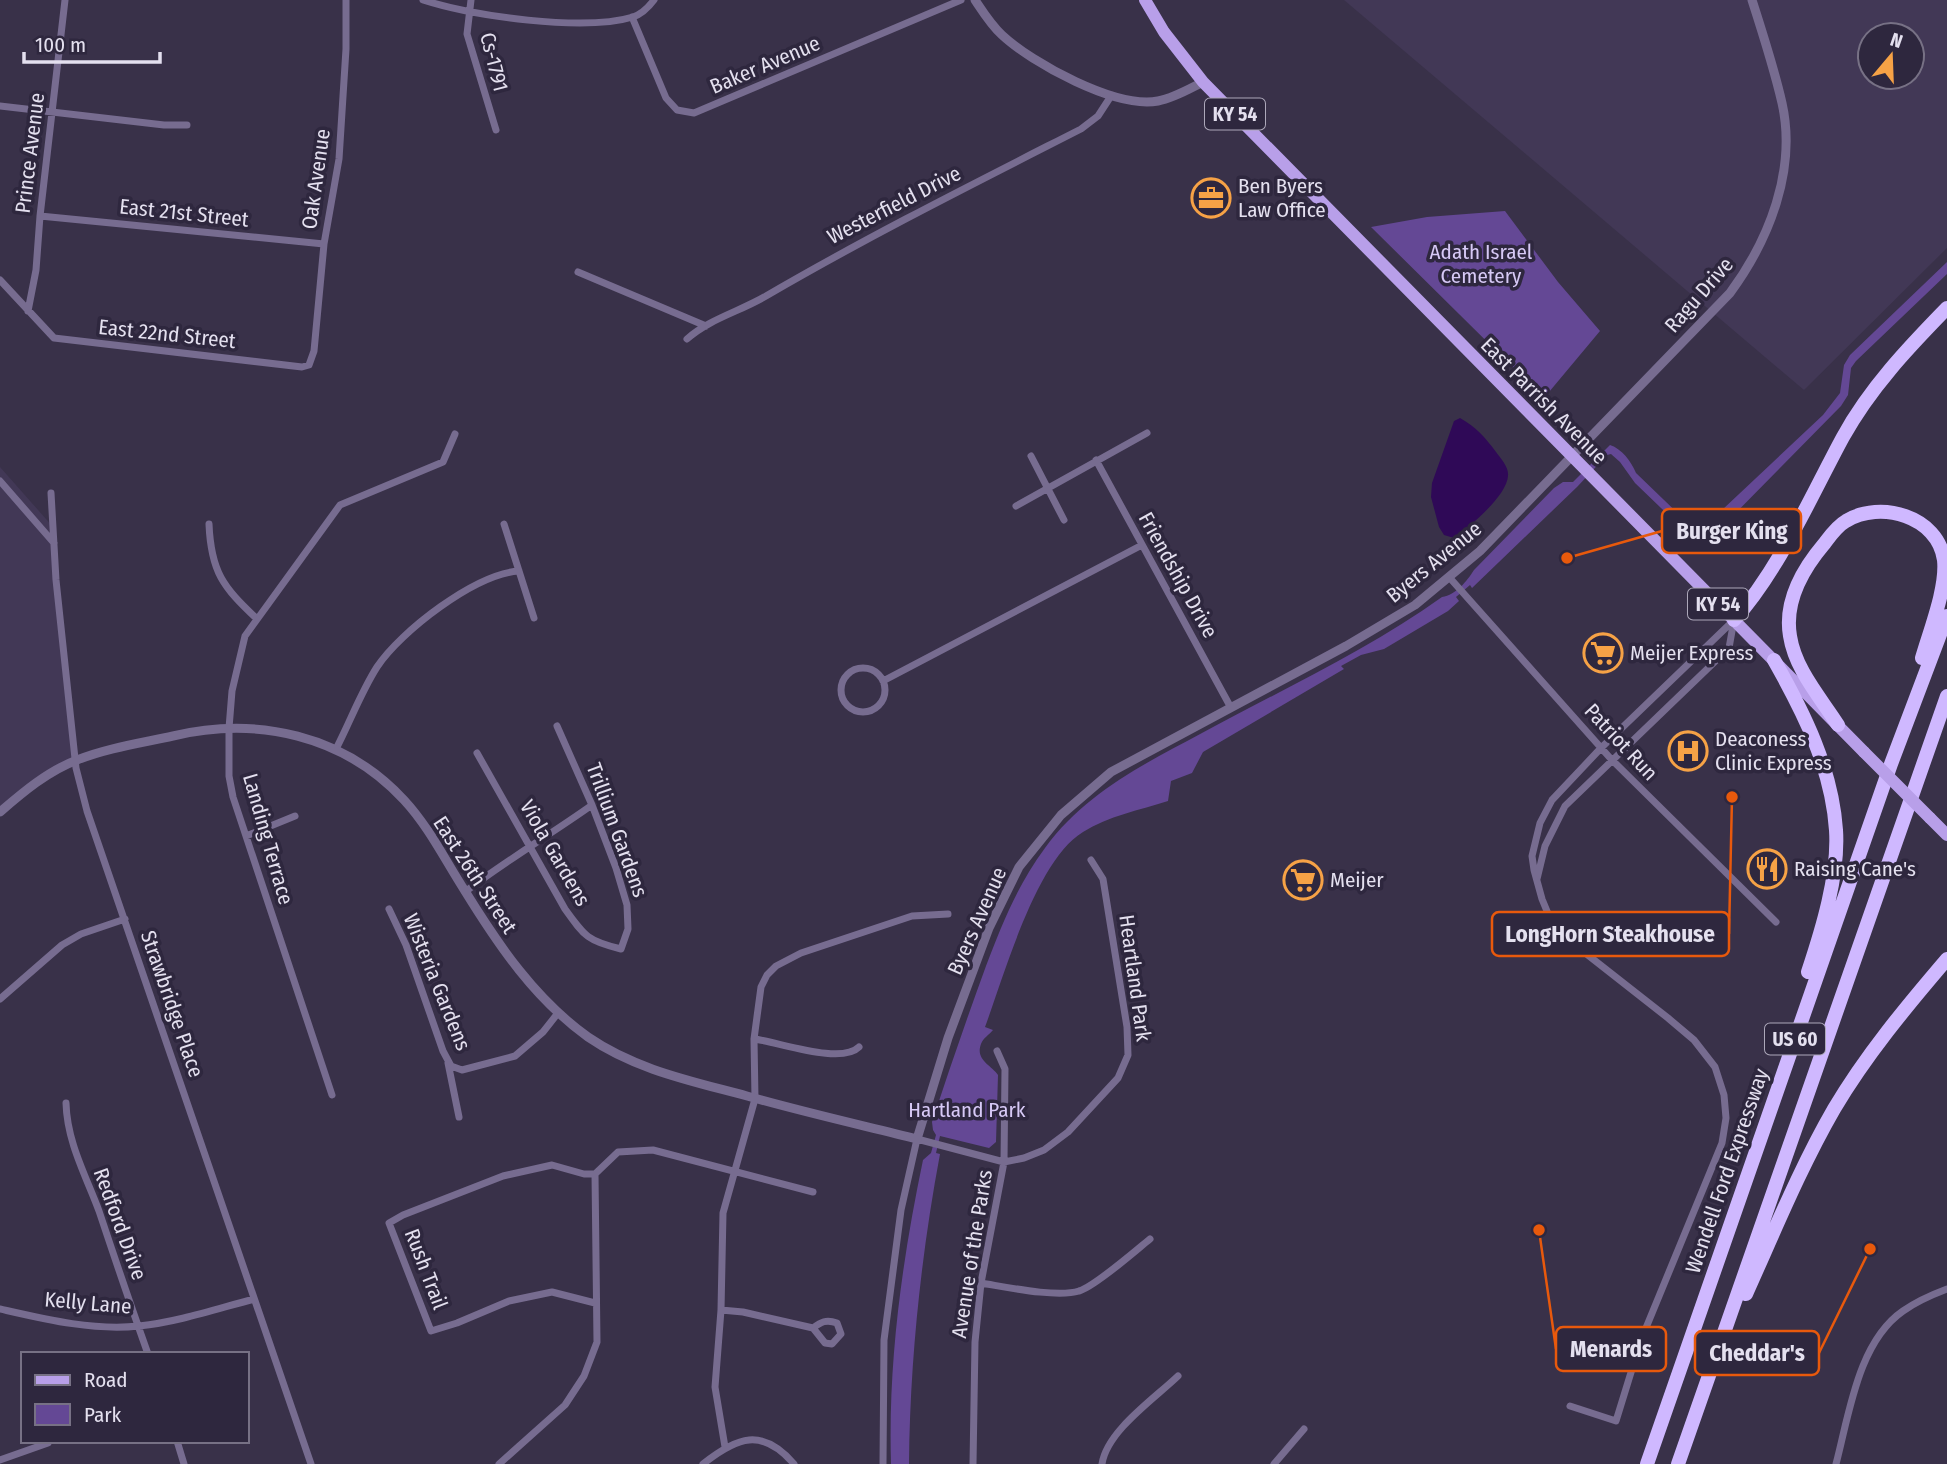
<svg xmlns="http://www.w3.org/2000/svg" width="1947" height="1464" font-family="'Fira Sans Condensed',sans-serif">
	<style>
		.built { fill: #423856; fill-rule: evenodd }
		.green { fill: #644895 }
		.water { fill: #2f0957 }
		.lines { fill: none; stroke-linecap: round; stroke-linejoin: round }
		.minor { stroke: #776c90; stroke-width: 7 }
		.tertiary { stroke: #776c90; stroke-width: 9 }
		.primary { stroke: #b89fe9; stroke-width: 12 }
		.motorway { stroke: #cfb8ff; stroke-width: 14 }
		.primary-bridge { stroke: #b89fe9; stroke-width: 12 }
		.labels { text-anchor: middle; stroke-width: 7; stroke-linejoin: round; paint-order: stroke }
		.shield { fill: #2e273e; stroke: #ada8ba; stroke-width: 2 }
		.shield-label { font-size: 19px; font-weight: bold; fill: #e4e0ef }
		.street-label { font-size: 21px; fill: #e4e0ef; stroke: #2e273e }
		.poi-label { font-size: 21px; fill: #e4e0ef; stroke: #2e273e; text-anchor: start }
		.park-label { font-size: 21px; fill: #d7c9f6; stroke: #2e273e }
		.leader { fill: none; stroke: #e8590c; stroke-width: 2.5 }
		.callout-dot { fill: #e8590c; stroke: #2e273e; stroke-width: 2.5 }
		.callout { fill: #2e273e; stroke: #e8590c; stroke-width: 2.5 }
		.callout-label { font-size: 23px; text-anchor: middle; font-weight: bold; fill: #e4e0ef }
	</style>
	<rect width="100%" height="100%" fill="#393149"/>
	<path class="built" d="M 1344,0 L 1947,0 L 1947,248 L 1804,390 ZM 1870,35 L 1912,35 L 1912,77 L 1870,77 Z
		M 0,467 L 54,528 L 76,760 L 0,812 Z"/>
	<path class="green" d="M 1505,211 L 1558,282 L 1600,331 L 1544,398 L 1371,227 L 1427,217 Z
		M 1947,262 L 1947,274 L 1856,361 L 1851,368 L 1848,395 L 1841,406 L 1716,533 L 1703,536 L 1687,533 L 1635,483 L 1620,462 L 1611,454 L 1607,455 L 1577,487 L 1472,588 L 1470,585 L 1456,597 L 1459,601 L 1448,611 L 1384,649 L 1361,655 L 1341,666 L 1344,669 L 1203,752 L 1192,773 L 1171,781 L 1168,801 C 1140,810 1108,816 1083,832 C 1036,860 1004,976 985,1027 L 993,1030 C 989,1035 983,1038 981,1044 C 975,1060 991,1065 998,1075 L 996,1142 L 989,1148 L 940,1136 L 936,1153 L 940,1154 C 921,1256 910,1360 909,1464 L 891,1464 C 888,1361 902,1261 923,1160 L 931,1153 L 936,1135 L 933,1130 L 932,1122 C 949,1070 967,1018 986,966 C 1002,924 1018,884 1045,848 C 1085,793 1144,764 1202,733 C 1281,690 1370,649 1442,597 C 1456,595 1467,581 1474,570 L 1554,488 L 1563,482 L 1573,482 L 1610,445 C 1622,449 1631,461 1636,473 L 1691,526 L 1705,526 L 1823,415 L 1840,393 L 1844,365 L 1850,355 Z"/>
	<path class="water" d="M 1460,418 C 1476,427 1485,437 1496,452 C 1501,459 1509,467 1508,476 C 1507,496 1469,527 1454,538 L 1444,535 L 1439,527 L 1431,497 L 1432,483 L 1454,421 Z"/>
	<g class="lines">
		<path class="minor" d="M 423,0 C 473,16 583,32 633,17 C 642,14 648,8 654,0
			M 471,0 L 467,34 L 496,130
			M 632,17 L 666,98 L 677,110 L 694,113 L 961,0
			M 0,106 L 164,125 L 187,125
			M 40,216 L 324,244
			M 578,272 L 706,326
			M 0,280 L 54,338 L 302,367 L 309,365 L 314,351 L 324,244 L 339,159 L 346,49 L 346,0
			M 28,311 L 36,270 L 40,216 L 65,0
			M 687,339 C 709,319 741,311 766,296 C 869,236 975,183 1081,129 L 1098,116 L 1111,96
			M 1031,456 L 1064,520
			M 1096,460 L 1230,706
			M 0,481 L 54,543
			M 51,493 L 56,580 L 76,768 L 87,811 L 311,1464
			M 1016,506 L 1147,433
			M 209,524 C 211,572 223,587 257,619
			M 504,524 L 534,618
			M 1449,577 L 1611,759 L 1776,922
			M841 690a22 22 0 1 1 44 0a22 22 0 1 1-44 0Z
			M 883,681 L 1142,545
			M 336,749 C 350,722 361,692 377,667 C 401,631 475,574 519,571
			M 477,753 L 565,909 C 585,937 588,941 621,949 L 628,929 L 627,905 L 616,868 L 592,805 L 557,726
			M 246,836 L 295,816
			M 1537,879 L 1545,846 L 1565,806 L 1729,648 L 1734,620
			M 465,892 C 505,861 550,835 592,805
			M 389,909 L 406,945 L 443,1051 L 451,1066 L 462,1070 L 515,1056 L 543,1032 L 558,1013
			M 0,999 L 62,945 L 81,934 L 125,919
			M 754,1039 C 779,1042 841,1065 859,1047
			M 448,1063 L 459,1117
			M 332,1095 L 233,797 L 229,776 L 229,728 L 232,691 L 245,636 L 340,505 L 443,462 L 455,434
			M 66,1103 C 67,1142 86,1176 99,1211 C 115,1259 131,1306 148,1354
			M 981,1283 C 1006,1287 1057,1298 1079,1291 C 1094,1287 1135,1251 1150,1239
			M 595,1303 L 552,1292 L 509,1301 L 457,1323 L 431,1331 L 389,1223 L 403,1215 L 503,1176 L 552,1165 L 584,1174 L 595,1174
			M 0,1309 C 44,1319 93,1331 139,1326 C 178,1322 216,1309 254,1299
			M 721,1310 L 743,1312 L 813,1328 L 825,1343 L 832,1344 L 841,1334 L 837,1323 C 826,1319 821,1322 813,1328
			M 1570,1406 L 1616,1421 L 1641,1340 L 1722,1143 L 1726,1118 L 1724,1095 L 1715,1067 L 1694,1040 L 1668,1018 L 1575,945 L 1559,930 L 1549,916 L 1542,899 L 1534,870 L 1532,856 L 1540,823 L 1552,800 L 1601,748 L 1734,620
			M 177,1441 L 184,1464
			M 725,1447 L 715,1387 L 721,1310 L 723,1213 L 755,1099 L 754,1039 L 761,987 L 767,975 L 776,966 L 801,953 L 912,916 L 948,914
			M 0,1460 L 48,1443
			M 499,1464 L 565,1405 L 584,1376 L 597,1342 L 595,1174 L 618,1152 L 653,1150 L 813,1192
			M 703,1464 C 737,1437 762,1427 794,1464
			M 883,1464 L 884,1340 L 901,1210 L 917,1139 L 1004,1162 L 1024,1158 L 1044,1150 L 1068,1132 L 1118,1078 L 1128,1055 L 1127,1027 L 1103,879 L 1091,860
			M 973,1464 L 975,1342 L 981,1283 L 1004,1162 L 1005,1069 L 997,1051
			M 1102,1464 C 1107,1431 1154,1399 1178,1376
			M 1274,1464 L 1304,1429
			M 1836,1464 C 1849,1415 1858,1342 1903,1311 C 1917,1301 1931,1295 1947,1289"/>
		<path class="tertiary" d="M 975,0 C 983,12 991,25 1002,35 C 1032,63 1116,109 1158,101 C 1174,98 1189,89 1203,82
			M 0,812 C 23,792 48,771 77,760 C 107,748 141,743 173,736 C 257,716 344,735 404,800 C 429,827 445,860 465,891 C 499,946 535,999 588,1037 C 636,1070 692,1081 747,1096 C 803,1112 861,1125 917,1139 L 948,1038 L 989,928 L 1019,867 L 1061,815 L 1111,772 L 1346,646 L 1415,605 L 1480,551 L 1730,293 C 1769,240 1797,170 1782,103 C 1774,68 1763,34 1752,0"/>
		<path class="primary" d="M 1145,0 L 1164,32 L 1203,82 L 1864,752
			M 1930,818 L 1947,835"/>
		<path class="motorway" d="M 1734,620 C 1779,570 1811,496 1843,437 C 1870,388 1908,348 1947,308
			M 1774,660 C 1804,713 1832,769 1836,830 C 1839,875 1822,930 1808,972
			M 1838,725 C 1820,697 1795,669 1790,636 C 1784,601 1802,570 1824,544 C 1830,536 1837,526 1846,521 C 1880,500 1938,516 1944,560 C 1947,588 1930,630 1922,658
			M 1746,1294 C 1774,1232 1800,1168 1834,1109 C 1866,1055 1906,1007 1947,959
			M 1647,1464 L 1891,764 L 1947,616
			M 1678,1464 L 1947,696"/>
		<path class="primary-bridge" d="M 1864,752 L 1930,818"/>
	</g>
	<defs>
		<g id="office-ring" transform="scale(2.0125)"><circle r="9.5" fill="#2e273e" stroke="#f6a246" stroke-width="1.5"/><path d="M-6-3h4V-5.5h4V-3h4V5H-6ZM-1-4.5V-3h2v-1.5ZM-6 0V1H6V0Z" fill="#f6a246"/></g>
		<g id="supermarket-ring" transform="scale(2.0125)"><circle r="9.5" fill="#2e273e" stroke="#f6a246" stroke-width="1.5"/><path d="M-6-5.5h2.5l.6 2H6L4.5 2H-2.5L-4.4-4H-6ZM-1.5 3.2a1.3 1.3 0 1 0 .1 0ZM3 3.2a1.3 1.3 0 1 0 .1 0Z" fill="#f6a246"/></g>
		<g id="hospital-ring" transform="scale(2.0125)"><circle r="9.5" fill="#2e273e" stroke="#f6a246" stroke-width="1.5"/><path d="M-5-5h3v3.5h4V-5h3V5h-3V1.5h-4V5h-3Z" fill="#f6a246"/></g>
		<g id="restaurant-ring" transform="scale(2.0125)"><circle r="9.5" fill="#2e273e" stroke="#f6a246" stroke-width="1.5"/><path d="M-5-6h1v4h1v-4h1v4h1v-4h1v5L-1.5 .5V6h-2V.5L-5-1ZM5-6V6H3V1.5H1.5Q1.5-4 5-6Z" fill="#f6a246"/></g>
	</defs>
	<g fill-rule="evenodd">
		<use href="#office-ring" x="1211" y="198"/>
		<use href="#supermarket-ring" x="1603" y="653"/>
		<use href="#hospital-ring" x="1688" y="751"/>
		<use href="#restaurant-ring" x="1767" y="869"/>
		<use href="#supermarket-ring" x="1303" y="880"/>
	</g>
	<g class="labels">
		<g class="shield">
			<rect x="1205" y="98.5" width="60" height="31" rx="5"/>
			<rect x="1688" y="588.5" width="60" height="31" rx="5"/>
			<rect x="1765" y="1023.5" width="60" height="31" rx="5"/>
		</g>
		<g class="shield-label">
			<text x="1235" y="121">KY 54</text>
			<text x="1718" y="611">KY 54</text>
			<text x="1795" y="1046">US 60</text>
		</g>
		<g class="street-label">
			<text transform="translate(494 62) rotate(76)" y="7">Cs-1791</text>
			<text transform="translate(765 65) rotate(-23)" y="7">Baker Avenue</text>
			<text transform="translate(30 153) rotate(-83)" y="7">Prince Avenue</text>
			<text transform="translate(316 179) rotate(-82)" y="7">Oak Avenue</text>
			<text transform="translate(894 205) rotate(-27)" y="7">Westerfield Drive</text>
			<text transform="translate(184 213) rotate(6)" y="7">East 21st Street</text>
			<text transform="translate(1699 295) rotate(-49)" y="7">Ragu Drive</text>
			<text transform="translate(167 334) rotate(6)" y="7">East 22nd Street</text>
			<text transform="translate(1544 401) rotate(45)" y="7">East Parrish Avenue</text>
			<text transform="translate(1434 562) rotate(-39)" y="7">Byers Avenue</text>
			<text transform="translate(1178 575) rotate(61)" y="7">Friendship Drive</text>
			<text transform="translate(1621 742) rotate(47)" y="7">Patriot Run</text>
			<text transform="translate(617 830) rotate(70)" y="7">Trillium Gardens</text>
			<text transform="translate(268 839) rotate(74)" y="7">Landing Terrace</text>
			<text transform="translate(555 853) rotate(60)" y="7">Viola Gardens</text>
			<text transform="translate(475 875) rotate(57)" y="7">East 26th Street</text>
			<text transform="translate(977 921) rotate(-66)" y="7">Byers Avenue</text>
			<text transform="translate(1135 978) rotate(82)" y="7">Heartland Park</text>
			<text transform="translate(437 982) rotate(68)" y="7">Wisteria Gardens</text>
			<text transform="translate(172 1004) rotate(71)" y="7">Strawbridge Place</text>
			<text transform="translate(1727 1171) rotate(-71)" y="7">Wendell Ford Expressway</text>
			<text transform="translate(120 1224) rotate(70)" y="7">Redford Drive</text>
			<text transform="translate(972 1254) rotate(-81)" y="7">Avenue of the Parks</text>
			<text transform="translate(426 1269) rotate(69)" y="7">Rush Trail</text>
			<text transform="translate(88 1303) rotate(5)" y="7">Kelly Lane</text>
		</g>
		<g class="poi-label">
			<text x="1238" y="193">Ben Byers<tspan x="1238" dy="24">Law Office</tspan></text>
			<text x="1630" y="660">Meijer Express</text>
			<text x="1715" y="746">Deaconess<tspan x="1715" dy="24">Clinic Express</tspan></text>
			<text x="1794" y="876">Raising Cane's</text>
			<text x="1330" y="887">Meijer</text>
		</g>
		<g class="park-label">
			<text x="1481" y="259">Adath Israel<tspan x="1481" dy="24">Cemetery</tspan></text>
			<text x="967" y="1117">Hartland Park</text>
		</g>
	</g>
	<path class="leader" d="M1567 558L1662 531M1732 797L1729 934M1539 1230L1556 1349M1870 1249L1819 1353"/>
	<g class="callout-dot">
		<circle cx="1567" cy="558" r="7"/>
		<circle cx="1732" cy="797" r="7"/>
		<circle cx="1539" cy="1230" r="7"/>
		<circle cx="1870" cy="1249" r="7"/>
	</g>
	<g class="callout">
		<rect x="1662" y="509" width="139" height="44" rx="7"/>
		<rect x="1492" y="912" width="237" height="44" rx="7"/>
		<rect x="1556" y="1327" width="110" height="44" rx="7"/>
		<rect x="1695" y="1331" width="124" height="44" rx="7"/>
	</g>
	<g class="callout-label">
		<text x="1732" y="539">Burger King</text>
		<text x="1610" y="942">LongHorn Steakhouse</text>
		<text x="1611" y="1357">Menards</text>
		<text x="1757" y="1361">Cheddar's</text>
	</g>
	<rect x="21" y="1352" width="228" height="91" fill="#2e273e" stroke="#777185" stroke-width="2"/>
	<rect x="35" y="1375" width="35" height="10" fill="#b89fe9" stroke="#777185" stroke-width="2"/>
	<text x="84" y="1387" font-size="21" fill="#e4e0ef">Road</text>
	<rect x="35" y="1404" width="35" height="21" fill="#644895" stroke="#777185" stroke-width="2"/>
	<text x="84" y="1422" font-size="21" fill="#e4e0ef">Park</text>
	<g transform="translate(1891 56) rotate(19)"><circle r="33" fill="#2e273e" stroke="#777185" stroke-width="2"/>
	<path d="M0-5L12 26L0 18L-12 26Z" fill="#f6a246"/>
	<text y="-10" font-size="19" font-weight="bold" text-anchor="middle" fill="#e4e0ef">N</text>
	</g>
	<path d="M24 52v10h136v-10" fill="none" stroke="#e4e0ef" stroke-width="3.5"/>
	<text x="35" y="52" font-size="21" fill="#e4e0ef" stroke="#2e273e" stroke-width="5" paint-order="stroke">100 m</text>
</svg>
